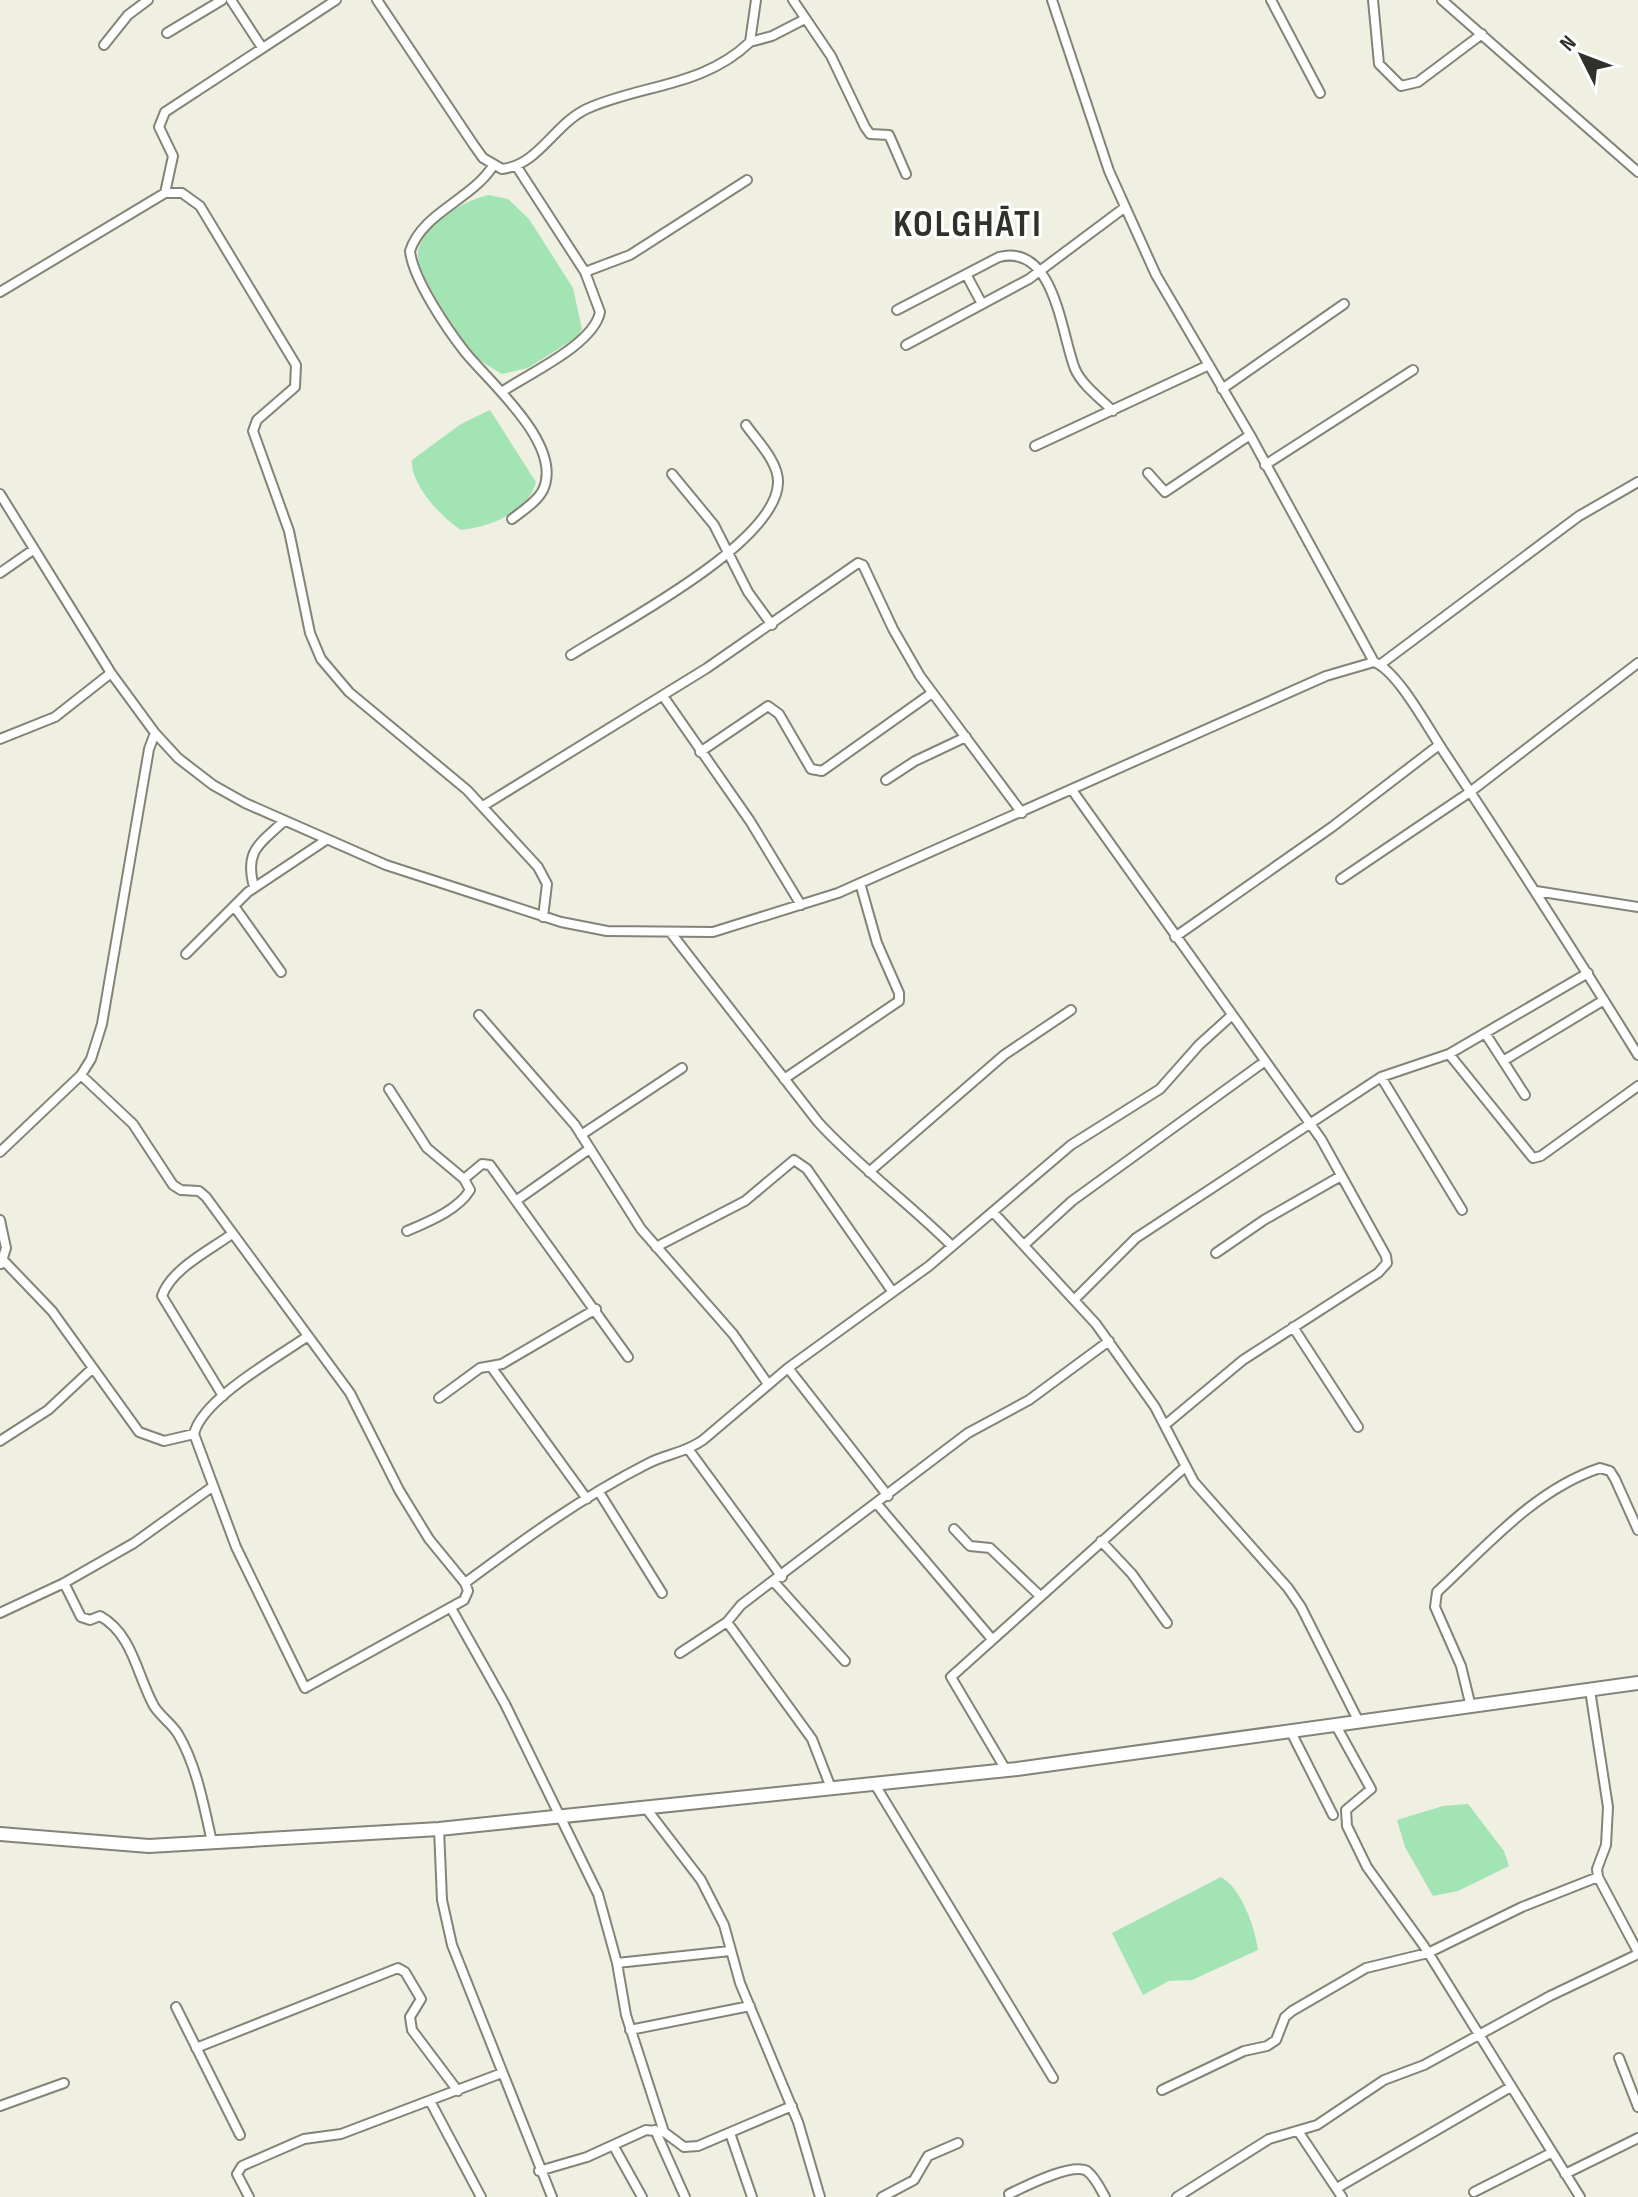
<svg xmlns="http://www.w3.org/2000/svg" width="1638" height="2197" font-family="'Sofia Sans Condensed',sans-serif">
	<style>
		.water { fill: #a3e4b5 }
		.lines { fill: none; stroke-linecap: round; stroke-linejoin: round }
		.street-casing { stroke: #848377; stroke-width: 12 }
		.secondary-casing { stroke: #848377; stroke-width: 16 }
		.street { stroke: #fff; stroke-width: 8 }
		.secondary { stroke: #fff; stroke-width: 12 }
		.labels { text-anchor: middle; stroke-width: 6; stroke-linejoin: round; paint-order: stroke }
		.district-label { font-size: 38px; font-weight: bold; letter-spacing: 2px; fill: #31312c; stroke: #fff }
	</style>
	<rect width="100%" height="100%" fill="#efefe2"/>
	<path class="water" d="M 489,195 L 508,199 L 529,219 L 573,288 L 582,329 L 577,337 L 528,368 L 502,374 C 492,368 481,362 472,353 C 460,338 417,273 418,256 C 418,226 464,200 489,195 Z
		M 490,410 L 536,482 C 528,512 490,527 461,530 C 441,517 410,484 412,460 L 461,424 Z
		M 1468,1804 L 1504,1851 L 1509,1866 L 1458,1891 L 1433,1896 L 1405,1847 L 1397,1820 L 1443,1806 Z
		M 1221,1877 C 1241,1888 1255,1927 1258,1950 L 1192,1980 L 1169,1981 L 1143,1995 L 1112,1933 Z"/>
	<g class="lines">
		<g class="street-casing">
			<path id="street" d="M 231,0 L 261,46
				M 377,0 L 473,144 L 483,158 L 502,169 C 540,165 555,121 591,107 C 646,84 704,86 750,42 L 756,0
				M 793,0 L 831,56 L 865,127 L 870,134 L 889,135 L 906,174
				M 1052,0 L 1109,171 L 1156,275 L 1250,435 L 1374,662
				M 1271,0 L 1320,93
				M 1373,0 L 1379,64 L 1401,86 L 1418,82 L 1482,34
				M 1442,0 L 1638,172
				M 167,33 L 222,0
				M 750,42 L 772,36 L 805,19
				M 104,45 L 128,15 L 148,0
				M 493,166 C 471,200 422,213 410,251 C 413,279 447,329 465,352 C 490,383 564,445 543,490 C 537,502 522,511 512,519
				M 165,193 L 173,156 L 159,127 L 165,112 L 336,0
				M 585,272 L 630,255 L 747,180
				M 966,274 L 982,304
				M 0,292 L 165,193 L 182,193 L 200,206 L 296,365 L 295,387 L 257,420 L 253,431 L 289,531 L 310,633 L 321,659 L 349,692 L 467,790 L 538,867 L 547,884 L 543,917
				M 897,310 L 999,257 C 1055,243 1061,334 1075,369 C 1082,385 1100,398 1113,411
				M 906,345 L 1029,279 L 1124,208
				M 1222,389 L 1344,304
				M 503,391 C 530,373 594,344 600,312 L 585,272 L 517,167
				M 1035,446 L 1209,365
				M 1265,465 L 1413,370
				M 1148,473 L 1165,492 L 1250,435
				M 672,474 L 714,525 L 748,592 L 772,625
				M 0,494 L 111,673 L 155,733 L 178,758 L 213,785 L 245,803 L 386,865 L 561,922 L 607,931 L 713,932 L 838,893 L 1326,676 L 1374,662 C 1398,671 1429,730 1444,752 C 1510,852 1575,953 1638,1055
				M 0,573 L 33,550
				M 571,655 C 620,624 776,543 778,483 C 779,462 757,441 746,425
				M 1381,664 L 1579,516 L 1638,482
				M 663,696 L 750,821 L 801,905
				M 0,739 L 55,717 L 111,673
				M 700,752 L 768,706 L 779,714 L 811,769 L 822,771 L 932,693
				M 886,780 L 915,761 L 966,737
				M 1072,790 L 1321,1139 L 1386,1256 L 1387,1263 L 1378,1273 L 1243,1360 L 1165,1425
				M 483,806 L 707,668 L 858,563 L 863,565 L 893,629 L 920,676 L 1022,813
				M 1341,879 L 1470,792 L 1638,663
				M 254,887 C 244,850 260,844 284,821
				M 1536,891 L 1638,907
				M 234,906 L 281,972
				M 671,933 L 818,1122 C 859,1167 909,1203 952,1246
				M 1175,937 L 1332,827 L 1439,745
				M 186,954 L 248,892 L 326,840
				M 479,1015 L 575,1125 L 641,1229 L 733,1334 L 768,1384
				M 1485,1033 L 1525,1095
				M 1449,1054 L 1533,1158 L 1541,1156 L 1638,1086
				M 1503,1061 L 1604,1000
				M 81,1075 L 133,1124 L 173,1185 L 181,1190 L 199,1191 L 206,1197 L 350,1393 L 399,1490 L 429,1539 L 465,1583
				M 1381,1077 L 1462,1210
				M 784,1079 L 899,1001 L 899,993 L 877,943 L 860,883
				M 389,1089 L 427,1148 L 464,1179
				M 581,1135 L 682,1068
				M 0,1152 L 81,1075 L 91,1059 L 102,1024 L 149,749 L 155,733
				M 869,1172 L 1004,1055 L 1071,1010
				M 517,1200 L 588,1150
				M 993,1212 L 1096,1324 L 1155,1407 L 1194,1482 L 1288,1588 L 1301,1607 L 1358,1720
				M 0,1220 L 6,1248 L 1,1264
				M 407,1231 C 428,1222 458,1210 470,1190 L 464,1179 L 482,1164 L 490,1165 L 628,1357
				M 1024,1245 L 1072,1201 L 1264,1062
				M 656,1247 L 745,1201 L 794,1160 L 807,1169 L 892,1291
				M 1216,1253 L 1264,1220 L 1341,1176
				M 4,1261 L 52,1311 L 139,1432 L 164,1441 L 194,1434
				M 1075,1299 L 1136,1238 L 1381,1077 L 1449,1054 L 1588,973
				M 1293,1327 L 1358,1427
				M 308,1336 C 278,1357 202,1399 194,1434 L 236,1547 L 305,1688 L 464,1600 L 468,1591 L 465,1583 C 523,1540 582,1497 647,1464 C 666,1454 685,1453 703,1440 L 788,1368 L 929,1266 L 1071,1145 L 1160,1089 L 1199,1045 L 1231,1016
				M 492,1368 L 587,1499
				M 788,1368 L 888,1496
				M 223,1396 L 162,1296 C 171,1269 210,1250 232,1234
				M 439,1398 L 480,1368 L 502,1364 L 596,1309
				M 0,1441 L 48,1410 L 93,1368
				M 689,1450 L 782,1577
				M 599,1492 L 662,1593
				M 877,1504 L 991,1638
				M 954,1529 L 970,1546 L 990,1548 L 1039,1595
				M 1101,1541 L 1132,1574 L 1167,1623
				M 774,1582 L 845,1661
				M 64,1583 L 134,1543 L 212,1487
				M 451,1608 L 505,1704 L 598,1894 L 617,1963 L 626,2015 L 664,2132
				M 0,1613 L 64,1583 L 81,1617 L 90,1620 L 100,1616 C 133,1634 137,1676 154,1706 C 160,1716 172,1724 178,1734 C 197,1766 204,1807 212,1842
				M 727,1622 L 812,1739 L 831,1788
				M 680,1653 L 727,1622 L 741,1605 L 968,1433 L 1029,1400 L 1109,1341
				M 1590,1690 L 1608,1807 L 1606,1845 L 1597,1869 L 1598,1877 L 1638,1952
				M 1471,1707 L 1461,1666 L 1435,1607 L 1437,1592 C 1487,1546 1534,1490 1600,1468 L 1610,1471 L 1615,1479 L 1638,1530
				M 1335,1724 L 1371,1789 L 1346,1810 L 1347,1826 L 1367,1867 L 1424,1946 L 1580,2197
				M 1290,1730 L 1333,1815
				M 1006,1770 L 951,1677 L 1185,1467
				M 874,1783 L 1053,2078
				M 645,1807 L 701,1880 L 724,1925 L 740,1983 L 798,2122 L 820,2197
				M 439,1829 L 442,1900 L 452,1945 L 552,2197
				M 617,1963 L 730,1951
				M 176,2007 L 240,2135
				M 630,2030 L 750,2006
				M 196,2048 L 398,1968 L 405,1972 L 421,1999 L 410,2017 L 412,2030 L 458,2091
				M 1619,2058 L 1638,2107
				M 1162,2090 L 1244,2051 L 1267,2046 L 1276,2040 L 1285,2017 L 1292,2011 L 1366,1968 L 1428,1953 L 1522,1907 L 1598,1877
				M 430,2101 L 481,2197
				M 0,2106 L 64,2083
				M 655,2130 L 685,2197
				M 1298,2131 L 1342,2197
				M 730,2133 L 752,2197
				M 613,2145 L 642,2197
				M 539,2171 L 587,2157 L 646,2130 L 664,2132 L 684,2147 L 698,2146 L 792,2106
				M 1565,2174 L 1638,2138
				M 1337,2188 L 1509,2088
				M 1474,2192 L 1551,2153
				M 1009,2194 C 1024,2187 1072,2162 1087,2171 C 1095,2177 1100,2188 1105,2197
				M 249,2197 L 237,2174 L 242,2166 L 304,2139 L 341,2134 L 502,2073
				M 882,2197 L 914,2180 L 928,2156 L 958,2143
				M 1177,2197 L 1269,2139 L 1317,2125 L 1384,2080 L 1424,2065 L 1550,1996 L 1638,1954"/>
		</g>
		<g class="secondary-casing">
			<path id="secondary" d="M 0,1834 L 149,1846 L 439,1829 L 1017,1769 L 1638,1683"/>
		</g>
		<use href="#street" class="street"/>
		<use href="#secondary" class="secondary"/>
	</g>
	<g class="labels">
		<g class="district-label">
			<text x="968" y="236">KOLGHĀTI</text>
		</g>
	</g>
	<g transform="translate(1582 56) rotate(312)" stroke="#ffffff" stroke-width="6" paint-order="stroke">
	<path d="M0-6L14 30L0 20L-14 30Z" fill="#31312c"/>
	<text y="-12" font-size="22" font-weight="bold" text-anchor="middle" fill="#31312c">N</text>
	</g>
</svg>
